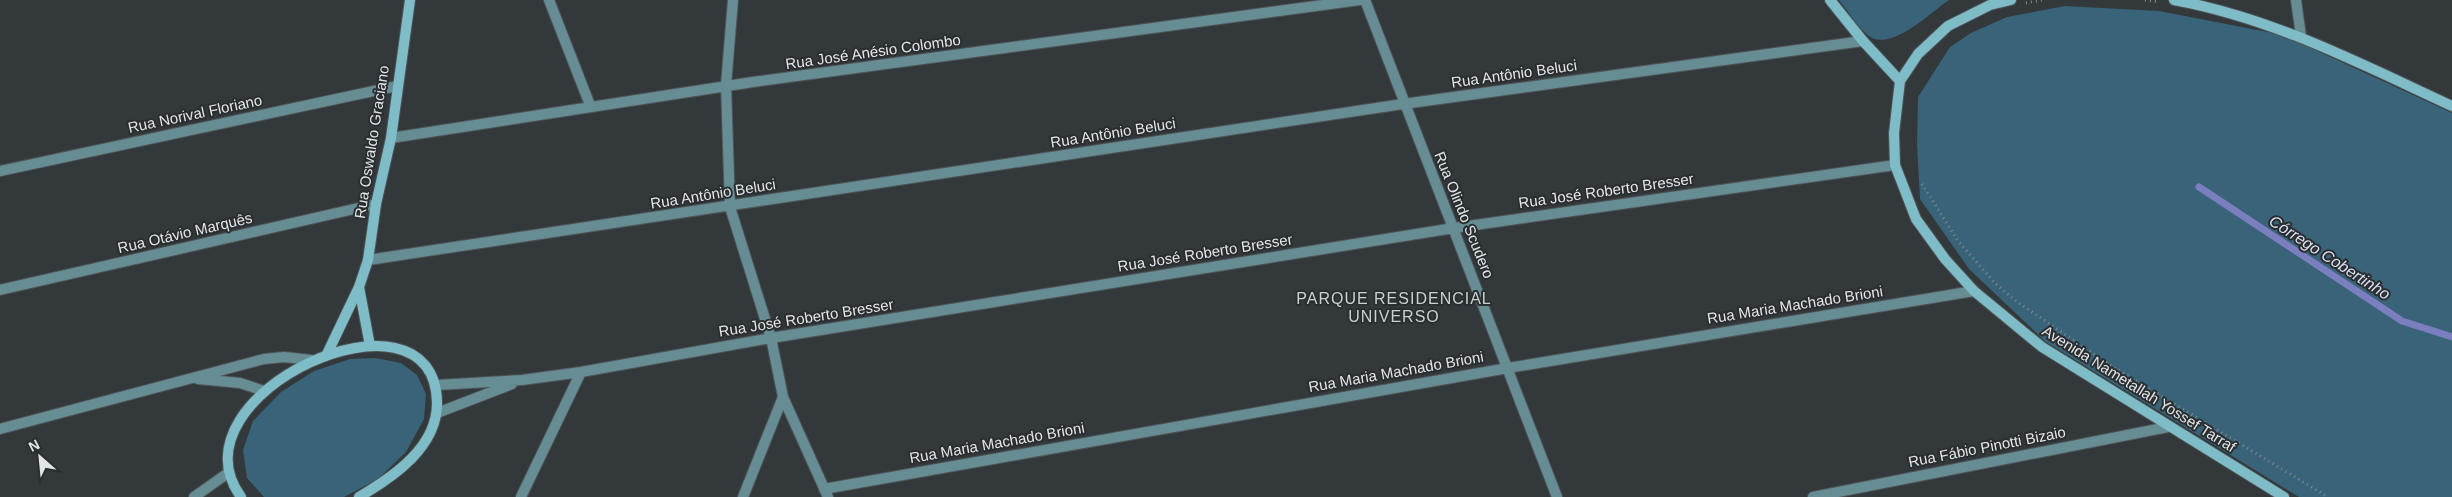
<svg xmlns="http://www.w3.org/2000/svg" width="2452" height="497" font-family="Helvetica,sans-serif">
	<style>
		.green { fill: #396379 }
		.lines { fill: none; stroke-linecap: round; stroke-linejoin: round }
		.stream { stroke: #7b7ebf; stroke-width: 7 }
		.street-casing { stroke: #4f5457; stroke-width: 12 }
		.secondary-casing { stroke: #4f5457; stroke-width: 12 }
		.path { stroke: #84888b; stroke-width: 3; stroke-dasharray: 1 4; stroke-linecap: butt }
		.street { stroke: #668d93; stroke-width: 10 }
		.secondary { stroke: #7ebdc7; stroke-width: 10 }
		.labels { text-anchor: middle; stroke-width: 4; stroke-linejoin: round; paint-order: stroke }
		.street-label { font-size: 15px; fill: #e2e5e7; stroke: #292e31 }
		.water-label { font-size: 16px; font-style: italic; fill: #dddff2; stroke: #292e31 }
		.neighbourhood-label { font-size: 16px; letter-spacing: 1px; fill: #c9cfd3; stroke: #292e31 }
	</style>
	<rect width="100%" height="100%" fill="#33383b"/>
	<path class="green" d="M 1839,0 L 1949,0 C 1930,13 1891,52 1869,36 C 1858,28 1848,11 1839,0 Z
		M 2065,6 L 2159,11 L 2283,35 L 2452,113 L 2452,497 L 2299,497 L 2046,342 L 1969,269 L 1920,199 L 1917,145 L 1918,97 L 1950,47 L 1971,33 L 2007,17 Z
		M 375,358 L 401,363 L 417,375 L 426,394 L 424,419 L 406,452 L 378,479 L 344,497 L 264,497 L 247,478 L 243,450 L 253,421 L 281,392 L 314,371 L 350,359 Z"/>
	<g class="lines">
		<path class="stream" d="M 2199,187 L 2402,321 L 2452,337"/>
		<g class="street-casing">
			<path id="street" d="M 549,0 L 590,105
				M 733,0 L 726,85 L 730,207 L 771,338 L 783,397 L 828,497
				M 1365,0 L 1557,497
				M 2296,0 L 2301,36
				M 391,138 L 753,82 L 1360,0
				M 0,171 L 397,86
				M 368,260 L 1403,104 L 1863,41
				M 0,290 L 376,204
				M 198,379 L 240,383 L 264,391
				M 437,385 L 522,380 L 581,372 L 771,338 L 1454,228 L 1895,165
				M 437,413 L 512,384
				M 0,429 L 264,359 L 284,357 L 311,360
				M 824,489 L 1508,368 L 1974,291
				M 194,497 L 228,473
				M 521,497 L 581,372
				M 743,497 L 783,397
				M 1813,497 L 2168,427"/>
		</g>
		<g class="secondary-casing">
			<path id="secondary" d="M 1830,0 L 1863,41 L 1900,81
				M 2011,0 L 1990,5 L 1948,26 L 1918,54 L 1900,81 L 1894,133 L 1895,165 L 1916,219 L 1945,259 L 1974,291 L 2042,347 L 2284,497
				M 2174,0 C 2273,18 2361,64 2452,106
				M 359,287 L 370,346
				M 327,354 L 359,287 L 368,260 L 376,204 L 391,138 L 410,0
				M 241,497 C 166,394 434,273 437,402 C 438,447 393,477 359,497"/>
		</g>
		<path class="path" d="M 2145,0 L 2159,2
			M 2026,3 L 2042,0
			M 1922,184 L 1958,241 L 1996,284 L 2016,301 L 2110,365 L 2328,497"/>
		<use href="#street" class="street"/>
		<use href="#secondary" class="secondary"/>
	</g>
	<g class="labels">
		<g class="street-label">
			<text transform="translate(873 52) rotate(-8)" y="5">Rua José Anésio Colombo</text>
			<text transform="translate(1514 74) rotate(-8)" y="5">Rua Antônio Beluci</text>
			<text transform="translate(195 114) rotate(-12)" y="5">Rua Norival Floriano</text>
			<text transform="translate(1113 133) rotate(-9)" y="5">Rua Antônio Beluci</text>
			<text transform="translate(372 142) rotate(-81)" y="5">Rua Oswaldo Graciano</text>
			<text transform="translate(1606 191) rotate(-8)" y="5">Rua José Roberto Bresser</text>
			<text transform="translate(713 194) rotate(-9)" y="5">Rua Antônio Beluci</text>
			<text transform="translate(1464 215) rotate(68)" y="5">Rua Olindo Scudero</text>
			<text transform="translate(185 233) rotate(-13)" y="5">Rua Otávio Marquês</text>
			<text transform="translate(1205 253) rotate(-9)" y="5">Rua José Roberto Bresser</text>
			<text transform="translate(1795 305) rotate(-9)" y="5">Rua Maria Machado Brioni</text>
			<text transform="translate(806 318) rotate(-9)" y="5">Rua José Roberto Bresser</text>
			<text transform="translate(1396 372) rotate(-10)" y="5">Rua Maria Machado Brioni</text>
			<text transform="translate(2139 389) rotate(32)" y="5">Avenida Nametallah Yossef Tarraf</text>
			<text transform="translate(997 443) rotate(-10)" y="5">Rua Maria Machado Brioni</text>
			<text transform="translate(1987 447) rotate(-11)" y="5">Rua Fábio Pinotti Bizaio</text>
		</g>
		<g class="water-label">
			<text transform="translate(2330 257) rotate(33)" y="6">Córrego Cobertinho</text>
		</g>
		<g class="neighbourhood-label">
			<text x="1394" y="304">PARQUE RESIDENCIAL<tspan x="1394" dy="18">UNIVERSO</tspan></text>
		</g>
	</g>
	<g transform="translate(40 457) rotate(333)" stroke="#292e31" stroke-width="4" paint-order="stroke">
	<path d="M0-4L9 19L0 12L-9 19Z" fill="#e2e5e7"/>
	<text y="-8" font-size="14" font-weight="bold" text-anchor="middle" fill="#e2e5e7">N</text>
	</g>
</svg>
